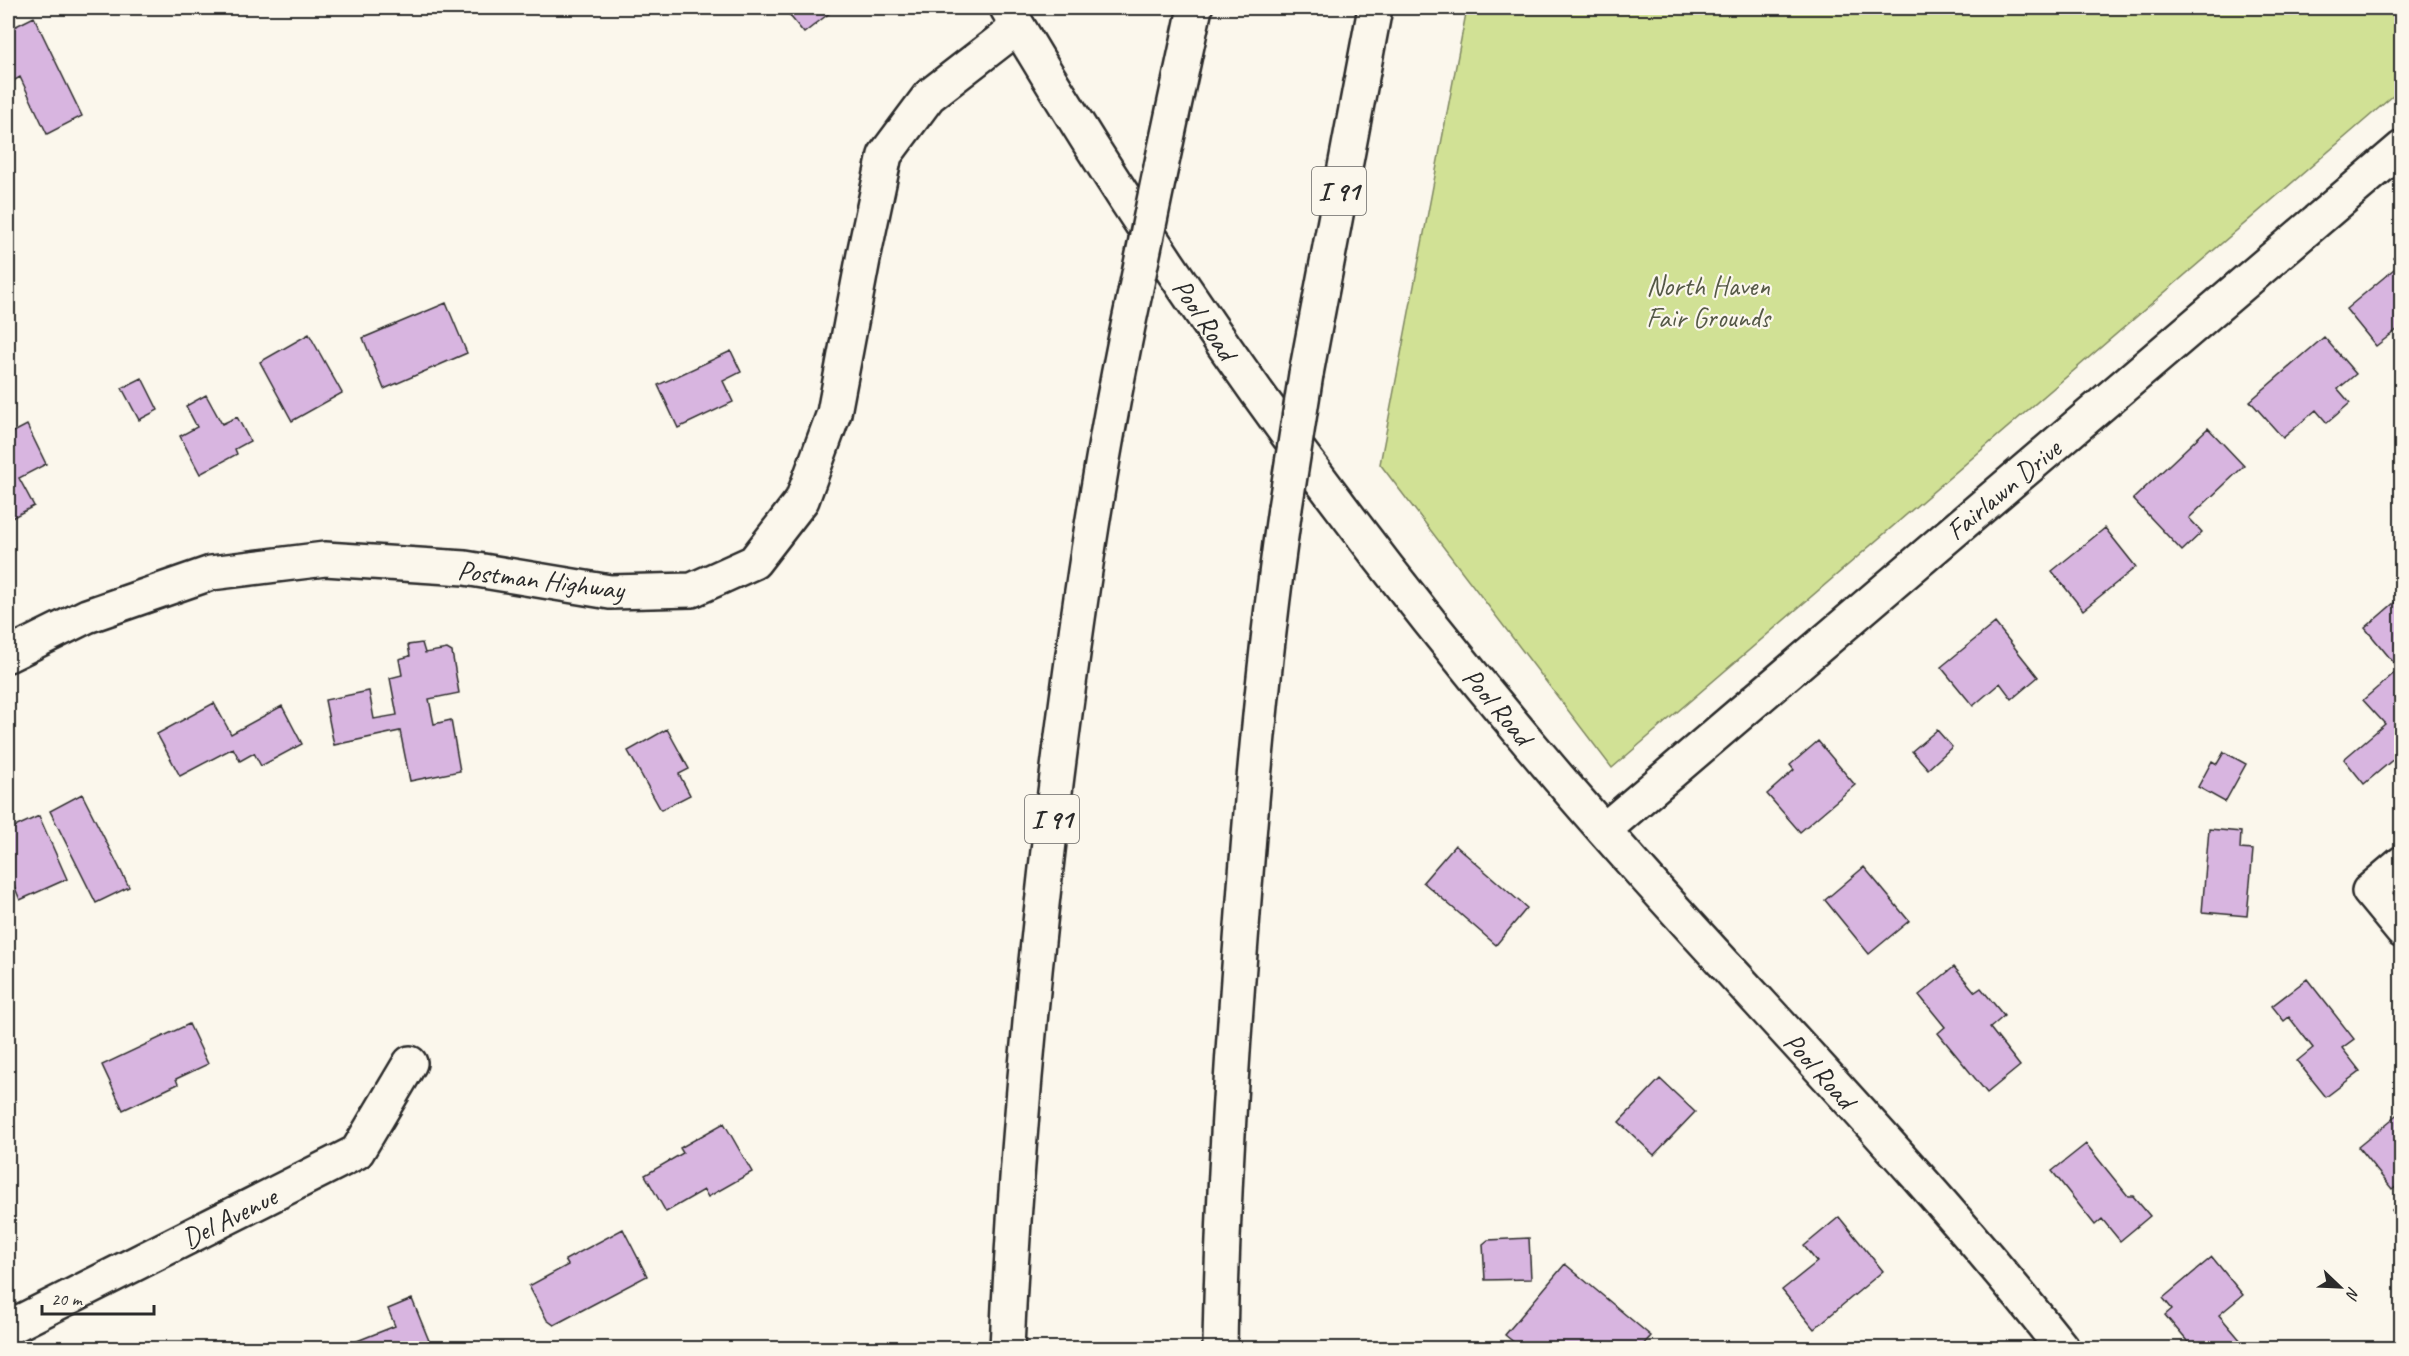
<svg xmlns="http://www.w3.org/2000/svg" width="2409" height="1356" font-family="Caveat,sans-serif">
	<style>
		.green { fill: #d1e195; stroke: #7e8660; stroke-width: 1.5 }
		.building { fill: #d8b5e0; stroke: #2b2b2b; stroke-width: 1.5 }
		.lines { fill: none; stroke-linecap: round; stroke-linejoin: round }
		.street-casing { stroke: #2b2b2b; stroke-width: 38 }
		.secondary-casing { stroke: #2b2b2b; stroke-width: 38 }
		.highway-casing { stroke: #2b2b2b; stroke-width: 38 }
		.street { stroke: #fbf7ec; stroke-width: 33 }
		.secondary { stroke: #fbf7ec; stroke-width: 33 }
		.highway { stroke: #fbf7ec; stroke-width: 33 }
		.highway-bridge-casing { stroke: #2b2b2b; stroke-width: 38; stroke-linecap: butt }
		.highway-bridge { stroke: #fbf7ec; stroke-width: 33 }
		.labels { text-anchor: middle; stroke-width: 4.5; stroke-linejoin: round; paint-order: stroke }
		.shield { fill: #fbf7ec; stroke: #696865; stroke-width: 1.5 }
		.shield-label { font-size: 27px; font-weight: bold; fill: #2b2b2b }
		.park-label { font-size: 28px; fill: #545846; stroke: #fbf7ec }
		.street-label { font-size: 28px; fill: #2b2b2b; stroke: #fbf7ec }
	</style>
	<rect width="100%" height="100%" fill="#fbf7ec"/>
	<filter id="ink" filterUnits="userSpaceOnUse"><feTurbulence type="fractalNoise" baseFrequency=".0167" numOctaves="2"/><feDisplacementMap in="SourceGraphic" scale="12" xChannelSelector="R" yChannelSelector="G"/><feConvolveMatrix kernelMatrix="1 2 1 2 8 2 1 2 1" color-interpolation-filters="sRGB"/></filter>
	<g filter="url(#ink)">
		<path class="green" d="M 1467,8 L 2401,8 L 2401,89 L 1612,768 L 1380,464 Z"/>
		<path class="building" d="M 789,8 L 836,8 L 804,33 L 786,11 Z
			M 34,17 L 82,116 L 47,134 L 20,77 L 8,84 L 8,30 Z
			M 2402,250 L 2402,326 L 2376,346 L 2346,309 L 2400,264 L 2393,257 Z
			M 446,303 L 467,353 L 384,389 L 363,338 Z
			M 309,334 L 342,393 L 292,421 L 260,362 Z
			M 2324,337 L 2356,374 L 2338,389 L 2350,403 L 2327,423 L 2316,410 L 2283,438 L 2250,401 Z
			M 731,351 L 741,372 L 723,381 L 733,402 L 678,428 L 658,385 Z
			M 142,378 L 158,410 L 139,420 L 122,388 Z
			M 206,395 L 222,424 L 237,417 L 250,441 L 235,449 L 237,454 L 200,474 L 180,436 L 197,427 L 186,406 Z
			M 27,425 L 46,464 L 19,478 L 34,506 L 8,520 L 8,435 Z
			M 2208,428 L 2244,466 L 2189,518 L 2202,532 L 2182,551 L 2133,499 Z
			M 2105,528 L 2136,567 L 2083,610 L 2052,571 Z
			M 2402,596 L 2402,752 L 2364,784 L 2344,759 L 2385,724 L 2363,700 L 2399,669 L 2365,628 Z
			M 1995,623 L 2038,677 L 2012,699 L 2000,683 L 1973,706 L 1941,667 Z
			M 422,643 L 425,653 L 447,649 L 452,652 L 459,693 L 429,699 L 434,724 L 451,720 L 460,771 L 410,781 L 400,731 L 334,745 L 325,700 L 369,691 L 374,719 L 397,715 L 390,678 L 402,675 L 399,659 L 410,656 L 408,645 Z
			M 214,703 L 231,734 L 282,706 L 302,744 L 261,766 L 254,753 L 240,761 L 233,748 L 180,776 L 157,734 Z
			M 667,729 L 689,769 L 679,774 L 690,795 L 661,810 L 628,751 Z
			M 1937,730 L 1952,747 L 1928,769 L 1912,751 Z
			M 1818,741 L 1855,785 L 1800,832 L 1767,794 L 1794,770 L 1790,765 Z
			M 2224,752 L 2246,764 L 2225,802 L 2198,787 L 2212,761 L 2217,764 Z
			M 82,794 L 129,887 L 96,903 L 50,811 Z
			M 39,816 L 67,879 L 20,900 L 8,871 L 8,830 Z
			M 2209,829 L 2241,832 L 2240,849 L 2253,850 L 2247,916 L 2202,912 Z
			M 1455,845 L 1527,908 L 1496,945 L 1423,882 Z
			M 1864,867 L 1909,921 L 1869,954 L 1825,900 Z
			M 1954,967 L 1975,992 L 1981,988 L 2004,1016 L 1990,1028 L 2020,1066 L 1987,1093 L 1938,1033 L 1945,1027 L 1919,995 Z
			M 2307,979 L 2354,1039 L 2342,1048 L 2360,1071 L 2326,1097 L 2297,1061 L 2313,1048 L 2289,1017 L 2284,1021 L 2272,1006 Z
			M 189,1024 L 208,1064 L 176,1079 L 178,1084 L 123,1110 L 102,1065 Z
			M 1660,1079 L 1695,1112 L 1654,1155 L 1619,1122 Z
			M 2402,1111 L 2402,1181 L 2392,1189 L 2358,1147 Z
			M 724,1123 L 752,1172 L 708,1197 L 704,1190 L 666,1212 L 645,1175 L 683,1153 L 680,1148 Z
			M 2086,1144 L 2128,1196 L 2133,1196 L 2150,1216 L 2120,1241 L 2102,1219 L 2095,1225 L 2052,1171 Z
			M 2402,1202 L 2402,1221 L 2392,1210 Z
			M 1839,1217 L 1883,1271 L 1814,1329 L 1782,1290 L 1817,1262 L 1804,1246 Z
			M 623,1229 L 647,1276 L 554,1325 L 547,1320 L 529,1286 L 568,1265 L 565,1260 Z
			M 1529,1238 L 1531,1279 L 1485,1280 L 1483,1244 L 1488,1240 Z
			M 2212,1257 L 2243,1295 L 2219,1315 L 2247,1348 L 2193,1348 L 2165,1315 L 2172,1309 L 2163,1298 Z
			M 1565,1264 L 1651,1336 L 1640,1348 L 1521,1348 L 1505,1335 Z
			M 412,1299 L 432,1348 L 354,1348 L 352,1343 L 395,1326 L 388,1309 Z"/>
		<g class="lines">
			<g class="street-casing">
				<path id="street" d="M 8,655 L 87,616 L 211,573 L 325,559 L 465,568 L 610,592 L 692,590 L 754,562 L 802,500 L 834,413 L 864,254 L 885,155 L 929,96 L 1018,27
					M 1604,830 L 2402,148
					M 2402,863 L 2369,891 L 2402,931
					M 8,1328 L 357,1152 L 410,1063"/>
			</g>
			<g class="secondary-casing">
				<path id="secondary" d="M 1007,8 C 1161,269 1338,517 1534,749 C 1705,953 1897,1139 2062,1348"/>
			</g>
			<g class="highway-casing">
				<path id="highway" d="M 1161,167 L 1195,8
					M 1306,374 L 1375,8
					M 1007,1348 C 1015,1165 1032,982 1054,800 C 1075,630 1099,460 1135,293
					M 1220,1348 C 1222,1208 1231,1068 1242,927 C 1252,787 1265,647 1285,508"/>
			</g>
			<use href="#street" class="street"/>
			<use href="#secondary" class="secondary"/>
			<use href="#highway" class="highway"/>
			<g class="highway-bridge-casing">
				<path id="highway-bridge" d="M 1135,293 L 1161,167
					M 1285,508 L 1306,374"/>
			</g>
			<use href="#highway-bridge" class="highway-bridge"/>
		</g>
	</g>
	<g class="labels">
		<g class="shield">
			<rect x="1312" y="167" width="54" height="48" rx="4.5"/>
			<rect x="1025" y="795" width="54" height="48" rx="4.5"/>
		</g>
		<g class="shield-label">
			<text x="1339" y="200">I 91</text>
			<text x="1052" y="828">I 91</text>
		</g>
		<g class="park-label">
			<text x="1708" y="295">North Haven<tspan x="1708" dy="32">Fair Grounds</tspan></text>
		</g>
		<g class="street-label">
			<text transform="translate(1205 319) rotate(56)" y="10">Pool Road</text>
			<text transform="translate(2003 489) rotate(-40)" y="10">Fairlawn Drive</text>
			<text transform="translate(541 579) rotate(7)" y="10">Postman Highway</text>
			<text transform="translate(1498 706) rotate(50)" y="10">Pool Road</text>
			<text transform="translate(1820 1070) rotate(48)" y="10">Pool Road</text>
			<text transform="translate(229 1217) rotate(-27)" y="10">Del Avenue</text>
		</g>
	</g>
	<rect width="2409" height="1356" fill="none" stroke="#fbf7ec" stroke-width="30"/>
	<rect x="15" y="15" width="2379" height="1326" fill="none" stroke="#2b2b2b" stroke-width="2" filter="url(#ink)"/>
	<g transform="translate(2340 1287) rotate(113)" stroke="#fbf7ec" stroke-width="4.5" paint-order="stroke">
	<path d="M0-4.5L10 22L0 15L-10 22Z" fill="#2b2b2b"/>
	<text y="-9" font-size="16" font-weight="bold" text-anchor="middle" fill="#2b2b2b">N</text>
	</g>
	<path d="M42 1305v9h112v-9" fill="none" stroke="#2b2b2b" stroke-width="3"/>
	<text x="51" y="1305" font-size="18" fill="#2b2b2b" stroke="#fbf7ec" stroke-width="4.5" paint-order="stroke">20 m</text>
</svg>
